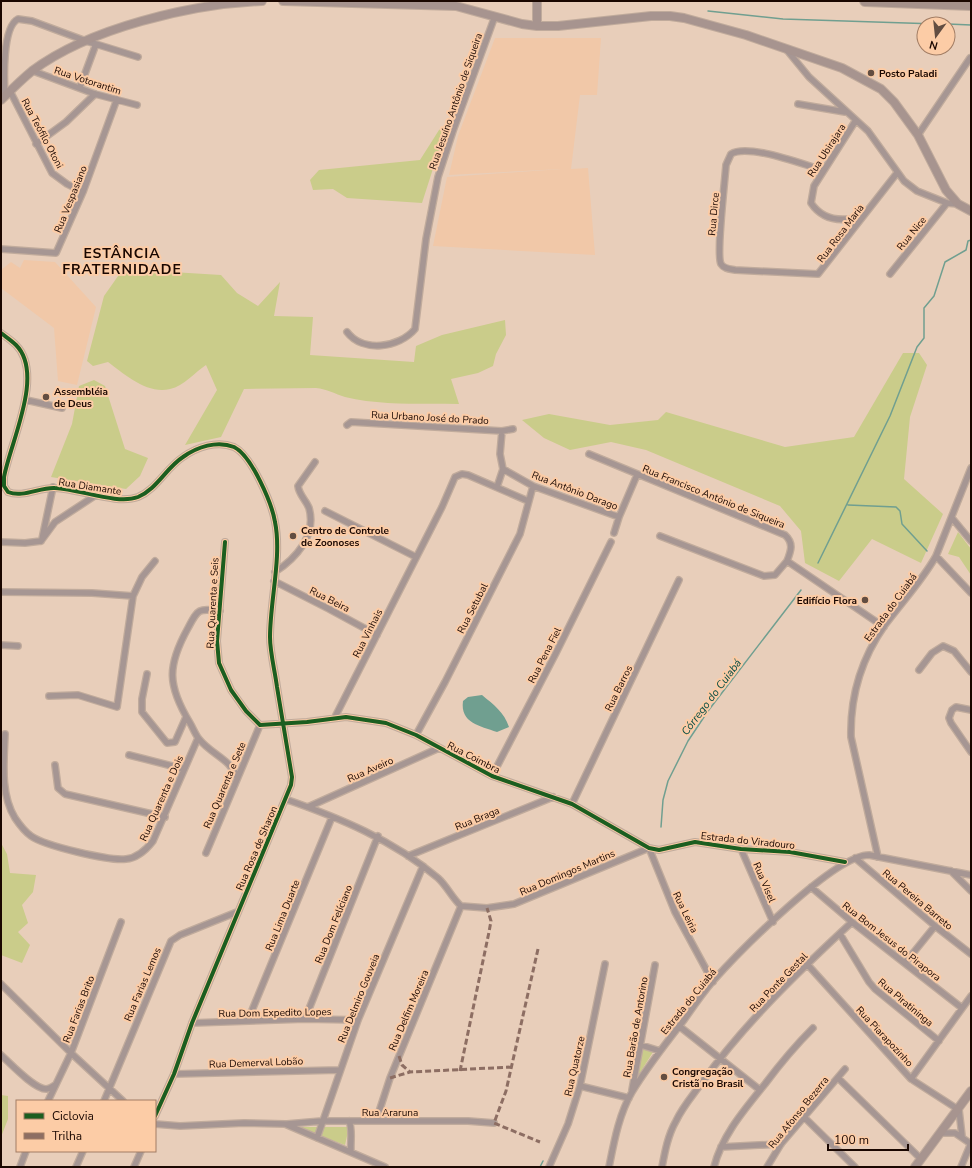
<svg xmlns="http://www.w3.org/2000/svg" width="972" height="1168" font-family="'Nunito Sans',sans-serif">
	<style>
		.built { fill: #f1c8a8 }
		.green { fill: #cacc8a }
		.water { fill: #709f90 }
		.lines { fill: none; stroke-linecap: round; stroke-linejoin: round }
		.stream { stroke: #709f90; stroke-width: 1.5 }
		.street-casing { stroke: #c0ab9c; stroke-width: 8 }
		.secondary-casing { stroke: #c0ab9c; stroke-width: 10 }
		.highway-casing { stroke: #c0ab9c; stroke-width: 12 }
		.street { stroke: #a69693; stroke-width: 5.5 }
		.secondary { stroke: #a7948f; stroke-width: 8 }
		.highway { stroke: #a5918a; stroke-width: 10 }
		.quiet { stroke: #8d6e63; stroke-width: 3; stroke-dasharray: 6 3; stroke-linecap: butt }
		.cycleway-casing { stroke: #fccca6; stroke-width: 6 }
		.cycleway { stroke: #1b5e20; stroke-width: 4 }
		.poi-dot { fill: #624d41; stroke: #fccca6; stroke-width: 1.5 }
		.labels { text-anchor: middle; stroke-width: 4; stroke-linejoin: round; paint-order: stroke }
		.poi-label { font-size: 10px; font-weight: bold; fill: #1a0700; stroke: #fccca6; text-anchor: start }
		.street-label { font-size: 10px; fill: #1a0700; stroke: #fccca6 }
		.water-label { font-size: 11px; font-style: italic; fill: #074d44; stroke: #fccca6 }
		.district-label { font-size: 14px; font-weight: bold; letter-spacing: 1px; fill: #1a0700; stroke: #fccca6 }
	</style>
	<rect width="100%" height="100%" fill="#e8ceba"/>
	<path class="built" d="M 495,38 L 601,38 L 597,95 L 580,95 L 571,169 L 588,168 L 595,255 L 433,246 L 447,177 L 562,169 L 449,175 L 458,136 Z
		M 24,260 L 55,262 L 96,307 L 77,385 L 58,381 L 54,328 L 1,288 L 1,270 L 11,262 L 20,268 Z"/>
	<path class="green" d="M 447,125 L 422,203 L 347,198 L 333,189 L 313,190 L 310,180 L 319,170 L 420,160 L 439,130 Z
		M 123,269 L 221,275 L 237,293 L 258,306 L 280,282 L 274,316 L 313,317 L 310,355 L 414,362 L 416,346 L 442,335 L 505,320 L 506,335 L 496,354 L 493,366 L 478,373 L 451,379 L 459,404 C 422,403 382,406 345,397 C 335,394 327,389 316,388 L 244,389 L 221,437 L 185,445 L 217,390 L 206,365 C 195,372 184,386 170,389 C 148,395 124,374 108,362 L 93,366 L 87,361 L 104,296 Z
		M 903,353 L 919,353 L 927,365 L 910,417 L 904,479 L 943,514 L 921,563 L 872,539 L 839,581 L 805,563 L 801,531 L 780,506 L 646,450 L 611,442 L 570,450 L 544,438 L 522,420 L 549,414 L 610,425 L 658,420 L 666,412 L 785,447 L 854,437 Z
		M 94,380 L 105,386 L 125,449 L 148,458 L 140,476 L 126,489 L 51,477 L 72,424 L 79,386 Z
		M 958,532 L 971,549 L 971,575 L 959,557 L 948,554 Z
		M 1,843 L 7,854 L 10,873 L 36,875 L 33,892 L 22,905 L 28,923 L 18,932 L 30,945 L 22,963 L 1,955 Z
		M 642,1048 L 653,1052 L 636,1079 Z
		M 1,1095 L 8,1096 L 8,1119 L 1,1137 Z
		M 296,1127 L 349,1127 L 345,1145 Z"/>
	<path class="water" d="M 482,695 C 494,705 504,712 509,727 L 497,732 C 480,726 460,723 463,701 L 468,697 Z"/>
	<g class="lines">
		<path class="stream" d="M 708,11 L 783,19 L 937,24
			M 948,24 L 971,25
			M 848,505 L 896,507 L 900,511 L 902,524 L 927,551
			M 818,563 L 890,416 L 917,347 L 924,338 L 924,308 L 934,296 L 945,262 L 966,250 L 968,241 L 971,240
			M 661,827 L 663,800 L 668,781 L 688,741 L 708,711 L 801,590
			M 540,1167 L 543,1161"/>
		<g class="street-casing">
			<path id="street" d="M 786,49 L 809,77 L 868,131 L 904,181 L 917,191 L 947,203 L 958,204
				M 33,71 L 95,94 L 137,105
				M 80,87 L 96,44
				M 10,91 L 52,173 L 67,184 L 83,192
				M 5,96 C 4,80 2,27 18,19 L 32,21 L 86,41 L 138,57
				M 798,104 L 845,112
				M 856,120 L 814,186 L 811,203 C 823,221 843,222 863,216
				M 918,135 L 970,58
				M 36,144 L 66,122 L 95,94
				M 823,170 C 804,165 748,143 731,154 L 726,165 C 725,180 716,255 721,264 C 724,269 730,269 735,270 L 818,274 L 897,173
				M 1,249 L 56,253 L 83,192 L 117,99
				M 890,274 L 947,203
				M 347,332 C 363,353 399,348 415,329 L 426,239 L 438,177 L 453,131 L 495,16
				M 1,333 C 6,337 11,340 16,345 C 45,374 10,443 4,477 L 4,486 L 8,492 C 23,498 40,487 55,488 C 80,489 117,505 138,497 C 157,489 166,468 183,457 C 197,447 217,440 234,447 C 252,456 272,504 275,522 C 282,556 270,601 270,637 C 270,653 275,671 277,687 C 282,717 287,747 292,777 L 291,785 L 192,1023 L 174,1074 L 155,1116
				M 26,400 L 62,408
				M 347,425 L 351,422 L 502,431 L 513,429
				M 589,454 L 785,535 C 794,543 791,551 787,561 L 884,627
				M 503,469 L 533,486 L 619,517
				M 497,487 L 503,469 L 500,454 L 502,431
				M 325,511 L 416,557
				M 952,518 L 971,541
				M 614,533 L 619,517 L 637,475
				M 660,536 L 764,576 L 775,575 L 787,561
				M 42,539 L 53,487
				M 41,541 L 55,522 L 96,495
				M 1,542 L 25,543 L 41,541
				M 225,542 L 217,641 L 219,663 L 231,690 L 246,711 L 260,725 L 307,722 L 346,717 L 386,723 L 416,735 L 492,776 L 572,804 L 649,848 L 659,850 L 695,842 L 741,849 L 790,852 L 845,862
				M 936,556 L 971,593
				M 275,572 C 295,559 317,536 309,508 C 306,500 299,495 298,486 L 315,462
				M 274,581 L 329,609 L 377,635
				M 1,592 L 92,593 L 133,596
				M 220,611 C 198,608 198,609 188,628 C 167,666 167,685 190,723 C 193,728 195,734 199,739 C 211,754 230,759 237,777
				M 1,645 L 18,646
				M 919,670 L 932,653 L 943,646 L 954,651 L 971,672
				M 147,674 L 142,699 L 142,712 L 167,743 L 175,742 L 186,717
				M 49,696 L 78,695 L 117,707 L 133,596 L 142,577 L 155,561
				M 971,710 L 956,707 L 952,710 L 949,718 L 951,723 L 971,752
				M 335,717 L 442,507 L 455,477 L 462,474 L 468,475 L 528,501
				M 5,734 C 4,761 0,794 15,818 C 19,824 24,831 31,836 C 45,846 109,861 126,859 C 138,858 146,850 153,841 L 198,738
				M 416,735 L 445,682 L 520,534 L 533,486
				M 129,755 L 184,769
				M 55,765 L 58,788 L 65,794 L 165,817
				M 492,776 L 556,653 L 611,542
				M 285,799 C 340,818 393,840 438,878 C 447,886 452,898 461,906 L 487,908 L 514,904 L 649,848
				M 572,804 L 679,580
				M 308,807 L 439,748
				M 649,848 L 675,912 L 713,982
				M 741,849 L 773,922
				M 206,853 L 260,725
				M 408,856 L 553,797
				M 878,857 L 851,737 C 850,695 861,659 885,625 C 902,602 922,581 936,556 L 971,468
				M 855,858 L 935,926 L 971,954
				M 951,871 L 971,891
				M 811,887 L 852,922 L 962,1008
				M 840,934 L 869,982 L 875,989 L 939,1041
				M 905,963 L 935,926
				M 807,964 L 911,1079 L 959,1110 L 962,1136
				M 1,984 L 71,1053 L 123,1101
				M 305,1019 L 378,836
				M 248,1020 L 332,817
				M 192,1023 L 305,1019 L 358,1020
				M 679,1026 L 760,1090
				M 641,1045 L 660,1051
				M 1,1055 C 10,1063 34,1089 46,1089 C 49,1089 52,1087 55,1085
				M 174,1074 L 339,1070
				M 838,1078 L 921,1159
				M 911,1079 L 971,996
				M 580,1086 L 629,1098
				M 632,1090 L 655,965
				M 48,1101 L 71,1053 L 121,922
				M 104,1101 L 171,941 L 180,935 L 237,912
				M 805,1118 L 855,1167
				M 349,1121 C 353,1130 350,1142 351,1152
				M 376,1121 L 390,1078 L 461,906
				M 155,1124 L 180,1126 L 244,1123 L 285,1124 L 385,1167
				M 287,1124 L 322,1121 L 468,1121 L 494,1123
				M 940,1133 L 955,1133 L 971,1144
				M 317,1138 L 358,1020 L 423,866
				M 721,1147 L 781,1144
				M 20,1167 L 26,1151
				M 76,1167 L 83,1151
				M 134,1167 L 141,1151
				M 549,1167 L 568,1124 L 580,1086 L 605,964
				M 609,1167 C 614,1142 619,1114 632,1092 C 647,1067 666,1043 684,1020 C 693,1007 702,994 713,981 C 738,953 834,855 869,855 L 971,875
				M 662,1167 C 665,1151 668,1135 676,1121 C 683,1106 694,1094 703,1081 C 746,1022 799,971 852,922
				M 714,1167 C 722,1135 745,1109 765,1084 C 780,1064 795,1046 813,1028
				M 767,1167 L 781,1144 L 845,1069
				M 961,1167 L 971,1143"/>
		</g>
		<g class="secondary-casing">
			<path id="secondary" d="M 283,1 L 456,6 L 522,24 L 537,26 L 558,26 L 651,16 L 670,16 L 684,18 L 746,35 L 842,68 L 881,89 L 894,102 L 918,135 L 946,190 L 958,204 L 971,211
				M 537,1 L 537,26
				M 1,100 C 11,90 21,80 32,71 C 89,28 191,4 262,1
				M 915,1167 L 971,1091"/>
		</g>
		<g class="highway-casing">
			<path id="highway" d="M 865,1 L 971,5"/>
		</g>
		<use href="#street" class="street"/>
		<use href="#secondary" class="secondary"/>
		<use href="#highway" class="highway"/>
		<path class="quiet" d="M 538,949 L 506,1091 L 494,1123 L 540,1142
			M 399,1056 L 402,1065 L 410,1072
			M 460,1071 L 489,932 L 491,921 L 487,908
			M 390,1078 L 410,1072 L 512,1067"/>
		<g class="cycleway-casing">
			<path id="cycleway" d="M 1,333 C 6,337 11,340 16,345 C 45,374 10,443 4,477 L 4,486 L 8,492 C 23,498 40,487 55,488 C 80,489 117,505 138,497 C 157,489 166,468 183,457 C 197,447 217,440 234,447 C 252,456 272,504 275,522 C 282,556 270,601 270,637 C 270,653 275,671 277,687 C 282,717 287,747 292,777 L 291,785 L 192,1023 L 174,1074 L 155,1116
				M 225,542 L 217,641 L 219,663 L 231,690 L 246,711 L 260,725 L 307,722 L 346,717 L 386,723 L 416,735 L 492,776 L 572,804 L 649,848 L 659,850 L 695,842 L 741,849 L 790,852 L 845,862"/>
		</g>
		<use href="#cycleway" class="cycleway"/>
	</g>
	<g class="poi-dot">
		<circle cx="871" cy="73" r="4"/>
		<circle cx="46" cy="397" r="4"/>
		<circle cx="293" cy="536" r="4"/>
		<circle cx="865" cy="600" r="4"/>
		<circle cx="664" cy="1077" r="4"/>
	</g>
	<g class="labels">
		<g class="poi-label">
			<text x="879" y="77">Posto Paladi</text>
			<text x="54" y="395">Assembléia<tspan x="54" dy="12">de Deus</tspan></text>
			<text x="301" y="534">Centro de Controle<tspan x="301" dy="12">de Zoonoses</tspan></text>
			<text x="857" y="604" text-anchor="end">Edifício Flora</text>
			<text x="672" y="1075">Congregação<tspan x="672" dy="12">Cristã no Brasil</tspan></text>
		</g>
		<g class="street-label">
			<text transform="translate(88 80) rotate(18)" y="4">Rua Votorantim</text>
			<text transform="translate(455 101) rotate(-71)" y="4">Rua Jesuíno Antônio de Siqueira</text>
			<text transform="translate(43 133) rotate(62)" y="4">Rua Teófilo Otoni</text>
			<text transform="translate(826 150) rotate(-57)" y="4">Rua Ubirajara</text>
			<text transform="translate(70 199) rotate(-68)" y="4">Rua Vespasiano</text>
			<text transform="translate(713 214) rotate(-85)" y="4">Rua Dirce</text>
			<text transform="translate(840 233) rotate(-53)" y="4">Rua Rosa Maria</text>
			<text transform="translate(911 233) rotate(-51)" y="4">Rua Nice</text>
			<text transform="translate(430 417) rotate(3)" y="4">Rua Urbano José do Prado</text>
			<text transform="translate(90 486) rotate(9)" y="4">Rua Diamante</text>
			<text transform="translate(575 490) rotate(21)" y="4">Rua Antônio Darago</text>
			<text transform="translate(714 496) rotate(22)" y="4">Rua Francisco Antônio de Siqueira</text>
			<text transform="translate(330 599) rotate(27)" y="4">Rua Beira</text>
			<text transform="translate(212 603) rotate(-87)" y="4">Rua Quarenta e Seis</text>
			<text transform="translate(890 607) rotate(-54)" y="4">Estrada do Cuiabá</text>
			<text transform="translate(472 608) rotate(-63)" y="4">Rua Setubal</text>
			<text transform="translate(367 633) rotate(-63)" y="4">Rua Vinhais</text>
			<text transform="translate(544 655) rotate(-63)" y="4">Rua Pena Fiel</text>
			<text transform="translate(618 688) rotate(-64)" y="4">Rua Barros</text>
			<text transform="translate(474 757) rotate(27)" y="4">Rua Coimbra</text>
			<text transform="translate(370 769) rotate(-24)" y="4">Rua Aveiro</text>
			<text transform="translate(224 785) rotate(-67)" y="4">Rua Quarenta e Sete</text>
			<text transform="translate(161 798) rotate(-66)" y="4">Rua Quarenta e Dois</text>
			<text transform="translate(477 818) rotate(-22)" y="4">Rua Braga</text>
			<text transform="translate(748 840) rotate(6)" y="4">Estrada do Viradouro</text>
			<text transform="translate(256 848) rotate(-67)" y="4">Rua Rosa de Sharon</text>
			<text transform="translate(567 872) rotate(-23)" y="4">Rua Domingos Martins</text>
			<text transform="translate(765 882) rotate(67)" y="4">Rua Visel</text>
			<text transform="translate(918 899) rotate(40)" y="4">Rua Pereira Barreto</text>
			<text transform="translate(686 912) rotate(64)" y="4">Rua Leiria</text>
			<text transform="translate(282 915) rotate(-68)" y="4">Rua Lima Duarte</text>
			<text transform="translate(333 924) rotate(-68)" y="4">Rua Dom Felíciano</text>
			<text transform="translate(892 941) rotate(38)" y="4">Rua Bom Jesus do Pirapora</text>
			<text transform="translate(778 982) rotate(-46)" y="4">Rua Ponte Gestal</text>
			<text transform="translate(142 984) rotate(-67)" y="4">Rua Farias Lemos</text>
			<text transform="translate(358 998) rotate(-68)" y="4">Rua Delmiro Gouveia</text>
			<text transform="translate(688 1001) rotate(-51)" y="4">Estrada do Cuiabá</text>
			<text transform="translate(906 1002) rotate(40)" y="4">Rua Piratininga</text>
			<text transform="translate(78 1009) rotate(-69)" y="4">Rua Farias Brito</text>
			<text transform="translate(408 1010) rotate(-67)" y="4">Rua Delfim Moreira</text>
			<text transform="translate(275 1012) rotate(-1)" y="4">Rua Dom Expedito Lopes</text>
			<text transform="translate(635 1027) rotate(-80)" y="4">Rua Barão de Antorino</text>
			<text transform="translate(885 1036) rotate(47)" y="4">Rua Piarapozinho</text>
			<text transform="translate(256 1062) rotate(-2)" y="4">Rua Demerval Lobão</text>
			<text transform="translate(574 1066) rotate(-77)" y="4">Rua Quatorze</text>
			<text x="390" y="1116">Rua Araruna</text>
			<text transform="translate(798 1112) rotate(-51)" y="4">Rua Afonso Bezerra</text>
		</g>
		<g class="water-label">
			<text transform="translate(711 697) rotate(-53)" y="4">Córrego do Cuiabá</text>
		</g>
		<g class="district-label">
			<text x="122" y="258">ESTÂNCIA<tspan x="122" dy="16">FRATERNIDADE</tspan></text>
		</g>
	</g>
	<rect width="972" height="1168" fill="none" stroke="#1a0700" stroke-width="4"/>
	<rect x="16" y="1100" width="140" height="52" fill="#fccca6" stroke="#a27d64"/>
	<rect x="24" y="1113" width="20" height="6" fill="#1b5e20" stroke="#a27d64"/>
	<text x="52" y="1120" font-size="12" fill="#1a0700">Ciclovia</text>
	<rect x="24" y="1133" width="20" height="6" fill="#8d6e63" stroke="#a27d64"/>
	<text x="52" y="1140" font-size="12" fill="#1a0700">Trilha</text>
	<g transform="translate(936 36) rotate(195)"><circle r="19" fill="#fccca6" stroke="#a27d64"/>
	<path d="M0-3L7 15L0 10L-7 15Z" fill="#624d41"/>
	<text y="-6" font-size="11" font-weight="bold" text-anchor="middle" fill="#1a0700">N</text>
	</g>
	<path d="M828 1144v6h80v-6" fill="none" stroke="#1a0700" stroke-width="2"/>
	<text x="834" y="1144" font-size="12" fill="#1a0700" stroke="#fccca6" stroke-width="3" paint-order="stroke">100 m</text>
</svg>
